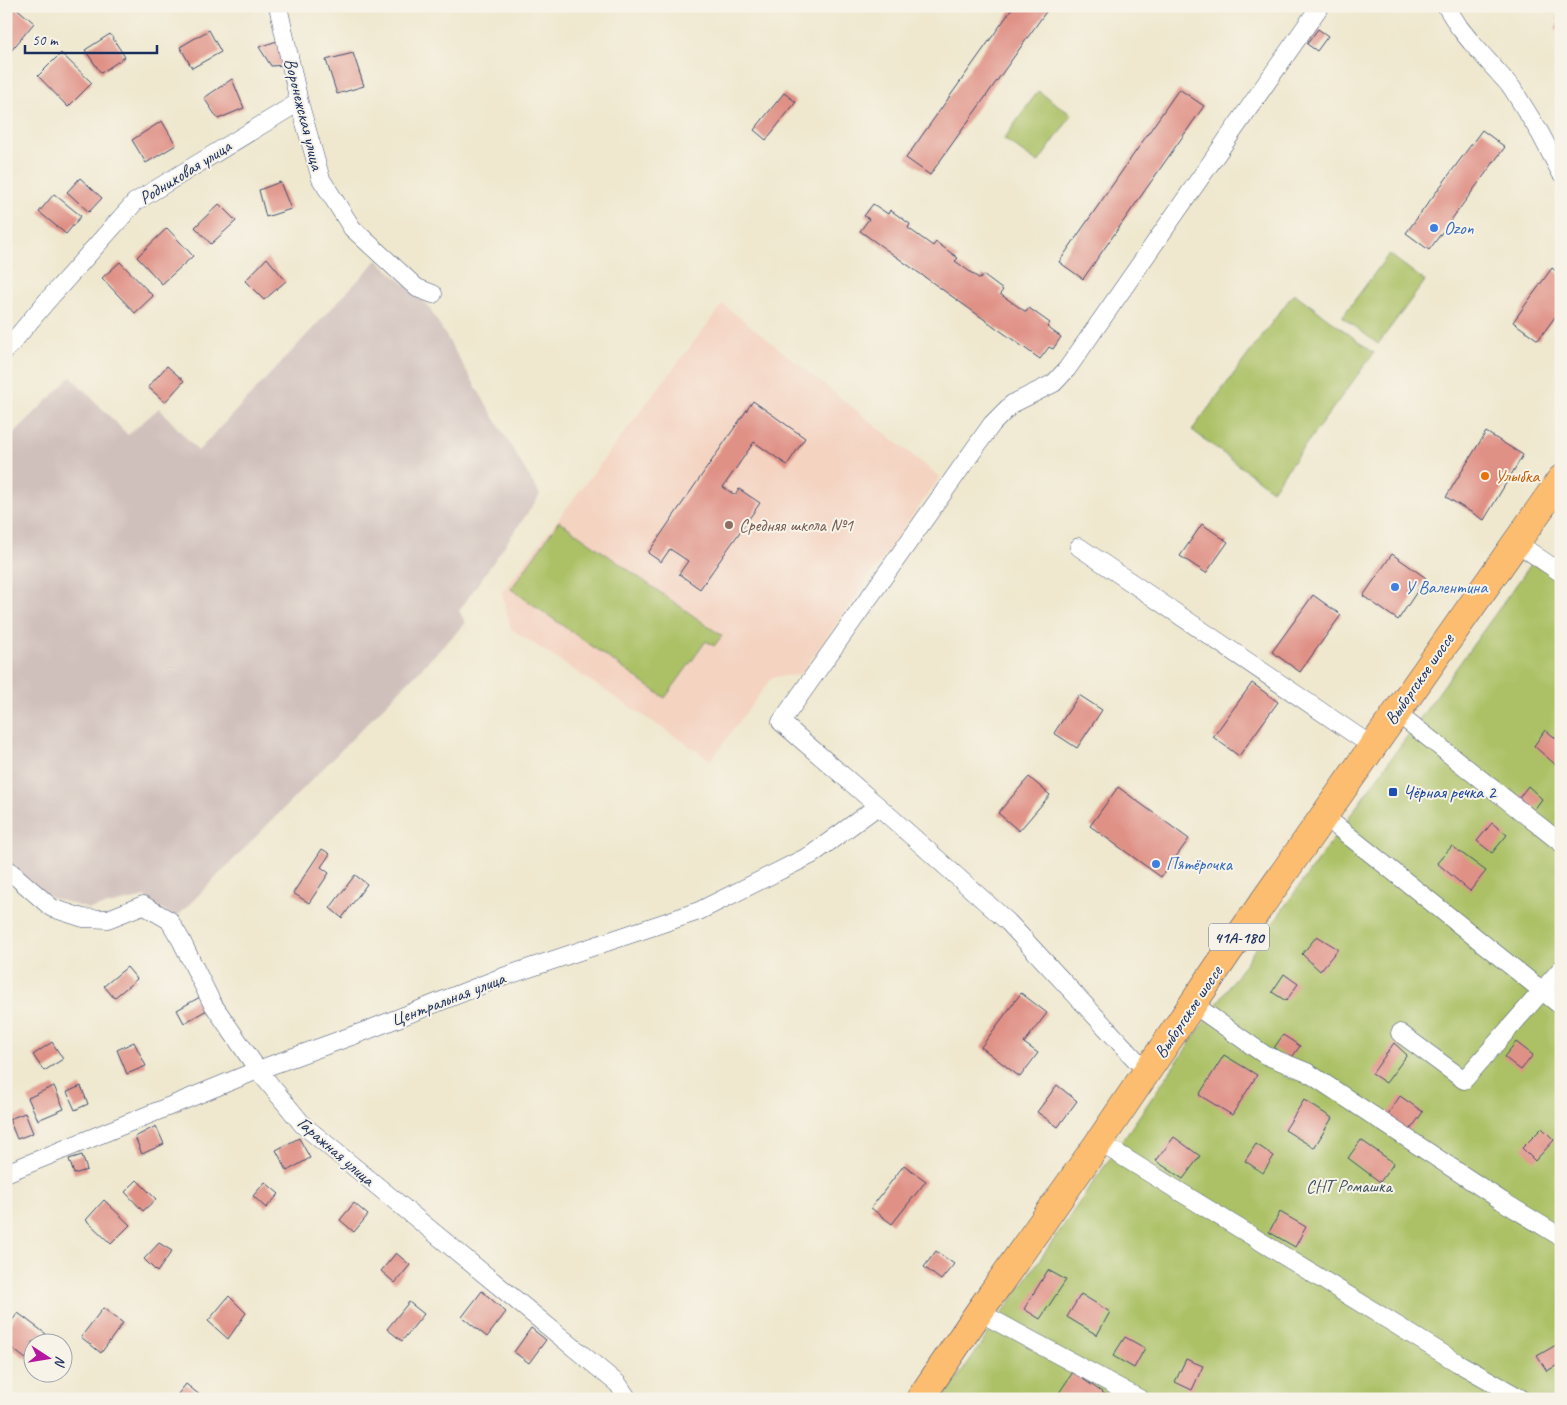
<svg xmlns="http://www.w3.org/2000/svg" width="1567" height="1405" font-family="Caveat,sans-serif">
	<style>
		.built { fill: #f4d3c1 }
		.industrial { fill: #d0c0bc }
		.green { fill: #acc166; stroke: #647862 }
		.building { fill: #e09186 }
		.lines { fill: none; stroke-linecap: round; stroke-linejoin: round }
		.street-casing { stroke: #3b4b6f; stroke-width: 19 }
		.primary-casing { stroke: #3b4b6f; stroke-width: 29 }
		.street { stroke: #fff; stroke-width: 18 }
		.primary { stroke: #fcbd6f; stroke-width: 28 }
		.shop-dot { fill: #3f7fe0; stroke: #f7f3e8; stroke-width: 2 }
		.food-dot { fill: #e8710a; stroke: #f7f3e8; stroke-width: 2 }
		.education-dot { fill: #8d6e63; stroke: #f7f3e8; stroke-width: 2 }
		.transit-dot { fill: #1a4fb4; stroke: #f7f3e8; stroke-width: 2 }
		.labels { text-anchor: middle; stroke-width: 4; stroke-linejoin: round; paint-order: stroke }
		.shield { fill: #f7f3e8; stroke: #5d6a87; stroke-width: 1 }
		.shield-label { font-size: 16px; font-weight: bold; fill: #1b2f5e }
		.street-label { font-size: 18px; fill: #1b2f5e; stroke: #f7f3e8 }
		.shop-label { font-size: 18px; fill: #366cbe; stroke: #f7f3e8; text-anchor: start }
		.food-label { font-size: 18px; fill: #c56008; stroke: #f7f3e8; text-anchor: start }
		.education-label { font-size: 18px; fill: #785e54; stroke: #f7f3e8; text-anchor: start }
		.transit-label { font-size: 18px; fill: #164399; stroke: #f7f3e8; text-anchor: start }
		.park-label { font-size: 18px; fill: #3f5460; stroke: #f7f3e8 }
	</style>
	<rect width="100%" height="100%" fill="#f7f3e8"/>
	<filter id="ink" filterUnits="userSpaceOnUse"><feTurbulence type="fractalNoise" baseFrequency=".02" numOctaves="2"/><feDisplacementMap in="SourceGraphic" scale="10" xChannelSelector="R" yChannelSelector="G"/><feConvolveMatrix kernelMatrix="1 2 1 2 8 2 1 2 1" color-interpolation-filters="sRGB"/></filter>
	<filter id="wash" filterUnits="userSpaceOnUse"><feTurbulence type="fractalNoise" baseFrequency=".0096" numOctaves="4" result="noise"/><feDisplacementMap in="SourceGraphic" scale="20" xChannelSelector="R" yChannelSelector="G"/><feGaussianBlur stdDeviation="1.12" result="paint"/><feColorMatrix in="noise" values="0 0 0 0 0 0 0 0 0 0 0 0 0 0 0 0 0 1.4 0 .05"/><feComposite in="paint" operator="in"/></filter>
	<g filter="url(#wash)">
		<rect width="100%" height="100%" fill="#efe8cf"/>
		<path class="built" d="M 723,304 L 940,477 L 800,675 L 772,677 L 711,760 L 511,629 L 502,592 Z"/>
		<path class="industrial" d="M 377,260 L 427,304 L 540,495 L 459,611 L 466,623 L 176,918 L 145,897 L 89,909 L 50,897 L 6,862 L 6,441 L 71,377 L 128,435 L 159,408 L 198,451 Z"/>
		<path class="green" d="M 1038,91 L 1072,115 L 1038,163 L 1004,139 Z
			M 1389,254 L 1425,281 L 1378,344 L 1342,317 Z
			M 1294,293 L 1374,353 L 1272,490 L 1192,430 Z
			M 559,521 L 722,636 L 714,646 L 706,641 L 665,698 L 511,589 Z
			M 1537,556 L 1561,571 L 1561,1399 L 943,1399 L 1287,903 Z"/>
		<g id="blocks">
			<path class="building" d="M 6,6 L 14,6 L 34,23 L 11,51 L 6,47 Z
				M 1014,6 L 1050,6 L 930,175 L 906,158 Z
				M 1561,14 L 1561,34 L 1555,29 L 1560,21 L 1557,19 Z
				M 1318,29 L 1328,36 L 1317,51 L 1307,44 Z
				M 209,30 L 221,52 L 192,68 L 180,47 Z
				M 110,34 L 125,57 L 101,73 L 85,50 Z
				M 277,41 L 285,65 L 271,66 L 259,47 Z
				M 61,53 L 92,83 L 68,107 L 38,76 Z
				M 353,53 L 364,86 L 337,94 L 326,60 Z
				M 232,79 L 244,108 L 218,119 L 204,98 Z
				M 1179,89 L 1204,106 L 1083,279 L 1059,262 Z
				M 784,93 L 796,102 L 766,140 L 754,130 Z
				M 162,121 L 176,145 L 146,163 L 132,140 Z
				M 1482,130 L 1505,147 L 1429,250 L 1406,233 Z
				M 80,178 L 102,198 L 89,212 L 67,192 Z
				M 280,182 L 291,209 L 266,217 L 259,190 Z
				M 54,194 L 81,216 L 66,234 L 39,212 Z
				M 219,204 L 236,221 L 211,244 L 195,227 Z
				M 873,204 L 888,214 L 890,210 L 910,224 L 908,228 L 933,246 L 936,242 L 958,258 L 955,261 L 980,279 L 983,275 L 1003,290 L 1000,294 L 1026,312 L 1029,308 L 1050,323 L 1047,327 L 1061,337 L 1053,349 L 1049,347 L 1040,359 L 860,231 L 869,219 L 864,216 Z
				M 167,228 L 193,256 L 162,284 L 137,257 Z
				M 267,258 L 286,281 L 264,300 L 245,281 Z
				M 120,262 L 153,296 L 135,313 L 102,278 Z
				M 1552,268 L 1561,275 L 1561,309 L 1538,340 L 1513,322 Z
				M 167,366 L 184,381 L 165,402 L 148,387 Z
				M 753,401 L 805,438 L 787,465 L 754,442 L 723,487 L 735,495 L 739,489 L 760,503 L 700,589 L 679,574 L 688,561 L 670,549 L 661,562 L 648,553 Z
				M 1486,432 L 1523,455 L 1484,520 L 1446,497 Z
				M 1202,524 L 1228,542 L 1206,573 L 1180,556 Z
				M 1392,554 L 1426,578 L 1398,620 L 1363,596 Z
				M 1313,595 L 1341,615 L 1300,672 L 1272,652 Z
				M 1252,683 L 1278,702 L 1239,756 L 1213,737 Z
				M 1079,695 L 1102,710 L 1077,748 L 1054,733 Z
				M 1545,730 L 1561,742 L 1561,756 L 1556,765 L 1534,746 Z
				M 1029,777 L 1050,795 L 1019,831 L 998,813 Z
				M 1528,786 L 1542,799 L 1534,810 L 1519,798 Z
				M 1118,787 L 1189,839 L 1161,877 L 1090,826 Z
				M 1492,823 L 1507,835 L 1492,853 L 1477,841 Z
				M 1452,846 L 1486,871 L 1470,891 L 1437,863 Z
				M 322,849 L 330,854 L 321,867 L 329,873 L 309,903 L 293,893 Z
				M 355,875 L 367,884 L 342,918 L 330,908 Z
				M 1317,936 L 1338,949 L 1320,971 L 1302,954 Z
				M 127,967 L 137,979 L 114,998 L 104,986 Z
				M 1284,974 L 1298,984 L 1286,1001 L 1272,992 Z
				M 1021,993 L 1047,1013 L 1024,1043 L 1038,1053 L 1020,1077 L 981,1047 Z
				M 200,997 L 207,1010 L 184,1023 L 177,1010 Z
				M 1283,1035 L 1300,1046 L 1290,1060 L 1274,1048 Z
				M 52,1042 L 63,1059 L 44,1071 L 33,1055 Z
				M 134,1042 L 146,1066 L 127,1074 L 117,1050 Z
				M 1516,1042 L 1533,1055 L 1521,1070 L 1504,1057 Z
				M 1394,1043 L 1407,1055 L 1386,1083 L 1372,1074 Z
				M 1224,1055 L 1257,1075 L 1232,1115 L 1199,1095 Z
				M 1057,1085 L 1077,1101 L 1058,1127 L 1037,1112 Z
				M 54,1086 L 64,1109 L 38,1120 L 28,1098 Z
				M 81,1086 L 88,1104 L 75,1110 L 67,1092 Z
				M 1400,1096 L 1423,1112 L 1408,1133 L 1386,1117 Z
				M 1304,1100 L 1332,1118 L 1314,1148 L 1285,1130 Z
				M 25,1113 L 33,1133 L 17,1139 L 9,1119 Z
				M 156,1126 L 164,1144 L 142,1154 L 135,1137 Z
				M 1542,1128 L 1554,1140 L 1535,1161 L 1522,1148 Z
				M 1174,1137 L 1200,1156 L 1183,1179 L 1156,1161 Z
				M 299,1138 L 310,1158 L 287,1171 L 276,1150 Z
				M 1361,1140 L 1394,1163 L 1380,1182 L 1348,1158 Z
				M 1256,1144 L 1274,1156 L 1263,1173 L 1245,1161 Z
				M 82,1155 L 87,1170 L 74,1174 L 69,1159 Z
				M 904,1165 L 926,1181 L 892,1224 L 871,1208 Z
				M 137,1180 L 156,1199 L 143,1211 L 125,1192 Z
				M 265,1182 L 279,1194 L 266,1208 L 253,1196 Z
				M 104,1200 L 130,1225 L 111,1244 L 86,1220 Z
				M 354,1203 L 368,1215 L 354,1232 L 340,1220 Z
				M 1280,1212 L 1306,1227 L 1295,1247 L 1269,1232 Z
				M 159,1243 L 172,1251 L 157,1272 L 144,1259 Z
				M 936,1251 L 954,1264 L 941,1280 L 924,1267 Z
				M 396,1253 L 410,1265 L 395,1283 L 381,1271 Z
				M 1048,1270 L 1066,1280 L 1040,1319 L 1024,1309 Z
				M 482,1291 L 506,1312 L 487,1337 L 462,1317 Z
				M 1081,1294 L 1110,1312 L 1097,1335 L 1067,1317 Z
				M 229,1296 L 246,1313 L 228,1339 L 208,1321 Z
				M 409,1302 L 424,1314 L 402,1341 L 387,1329 Z
				M 103,1308 L 123,1323 L 101,1353 L 81,1337 Z
				M 18,1313 L 46,1334 L 39,1342 L 32,1342 L 32,1351 L 26,1359 L 6,1344 L 6,1328 Z
				M 531,1328 L 546,1340 L 529,1363 L 514,1352 Z
				M 1125,1337 L 1145,1348 L 1134,1368 L 1113,1356 Z
				M 1556,1345 L 1561,1351 L 1561,1363 L 1547,1371 L 1537,1356 Z
				M 1186,1359 L 1203,1366 L 1192,1390 L 1175,1382 Z
				M 1073,1372 L 1112,1399 L 1055,1399 Z
				M 186,1384 L 201,1396 L 199,1399 L 174,1399 Z"/>
		</g>
	</g>
	<g filter="url(#ink)">
		<use href="#blocks" fill-opacity="0" stroke="#3b4b6f" stroke-width="1"/>
		<g class="lines">
			<g class="street-casing">
				<path id="street" d="M 278,6 L 299,102 L 321,179 L 352,228 L 417,288 L 433,294
					M 1446,6 L 1459,27 L 1471,42 L 1512,88 L 1540,133 L 1561,173
					M 6,350 L 46,302 L 135,202 L 299,102
					M 1517,543 L 1561,573
					M 1079,547 L 1372,746
					M 1396,712 L 1561,843
					M 1324,816 L 1561,1006
					M 6,868 L 52,908 L 83,918 L 108,919 L 143,905 L 169,920 L 181,940 L 212,1003 L 258,1070 L 303,1125 L 618,1384 L 628,1399
					M 1193,1004 L 1265,1055 L 1307,1072 L 1502,1201 L 1561,1237
					M 1400,1033 L 1464,1080 L 1561,969
					M 1147,1072 L 1008,922 L 878,806 L 781,722 L 992,424 L 1012,404 L 1054,383 L 1067,369 L 1320,6
					M 1099,1142 L 1458,1363 L 1522,1399
					M 6,1173 L 258,1070 L 368,1030 L 497,979 L 699,911 L 811,855 L 878,806
					M 979,1312 L 1140,1399"/>
			</g>
			<g class="primary-casing">
				<path id="primary" d="M 920,1399 L 979,1312 L 1099,1142 L 1228,952 L 1561,479"/>
			</g>
			<use href="#street" class="street"/>
			<use href="#primary" class="primary"/>
		</g>
	</g>
	<g class="shop-dot">
		<circle cx="1434" cy="228" r="5"/>
		<circle cx="1395" cy="587" r="5"/>
		<circle cx="1156" cy="864" r="5"/>
	</g>
	<circle class="food-dot" cx="1485" cy="476" r="5"/>
	<circle class="education-dot" cx="729" cy="525" r="5"/>
	<rect class="transit-dot" x="1388" y="787" width="10" height="10" rx="2.5"/>
	<g class="labels">
		<rect class="shield" x="1209" y="923.5" width="60" height="27" rx="4"/>
		<g class="shield-label">
			<text x="1239" y="943">41А-180</text>
		</g>
		<g class="street-label">
			<text transform="translate(304 114) rotate(76)" y="6">Воронежская улица</text>
			<text transform="translate(185 172) rotate(-32)" y="6">Родниковая улица</text>
			<text transform="translate(1419 679) rotate(-55)" y="6">Выборгское шоссе</text>
			<text transform="translate(448 999) rotate(-21)" y="6">Центральная улица</text>
			<text transform="translate(1188 1012) rotate(-56)" y="6">Выборгское шоссе</text>
			<text transform="translate(336 1151) rotate(41)" y="6">Гаражная улица</text>
		</g>
		<g class="shop-label">
			<text x="1444" y="234">Ozon</text>
			<text x="1405" y="593">У Валентина</text>
			<text x="1166" y="870">Пятёрочка</text>
		</g>
		<g class="food-label">
			<text x="1495" y="482">Улыбка</text>
		</g>
		<g class="education-label">
			<text x="739" y="531">Средняя школа №1</text>
		</g>
		<g class="transit-label">
			<text x="1403" y="798">Чёрная речка 2</text>
		</g>
		<g class="park-label">
			<text x="1349" y="1192">СНТ Ромашка</text>
		</g>
	</g>
	<rect width="1567" height="1405" fill="none" stroke="#f7f3e8" stroke-width="25"/>
	<g transform="translate(48 1358) rotate(102)"><circle r="24" fill="#f7f3e8" stroke="#9fa5b1"/>
	<path d="M0-4L9 19L0 12L-9 19Z" fill="#b5179e"/>
	<text y="-8" font-size="14" font-weight="bold" text-anchor="middle" fill="#1b2f5e">N</text>
	</g>
	<path d="M25 45v8h132v-8" fill="none" stroke="#1b2f5e" stroke-width="2.5"/>
	<text x="32" y="45" font-size="15" fill="#1b2f5e" stroke="#f7f3e8" stroke-width="4" paint-order="stroke">50 m</text>
</svg>
